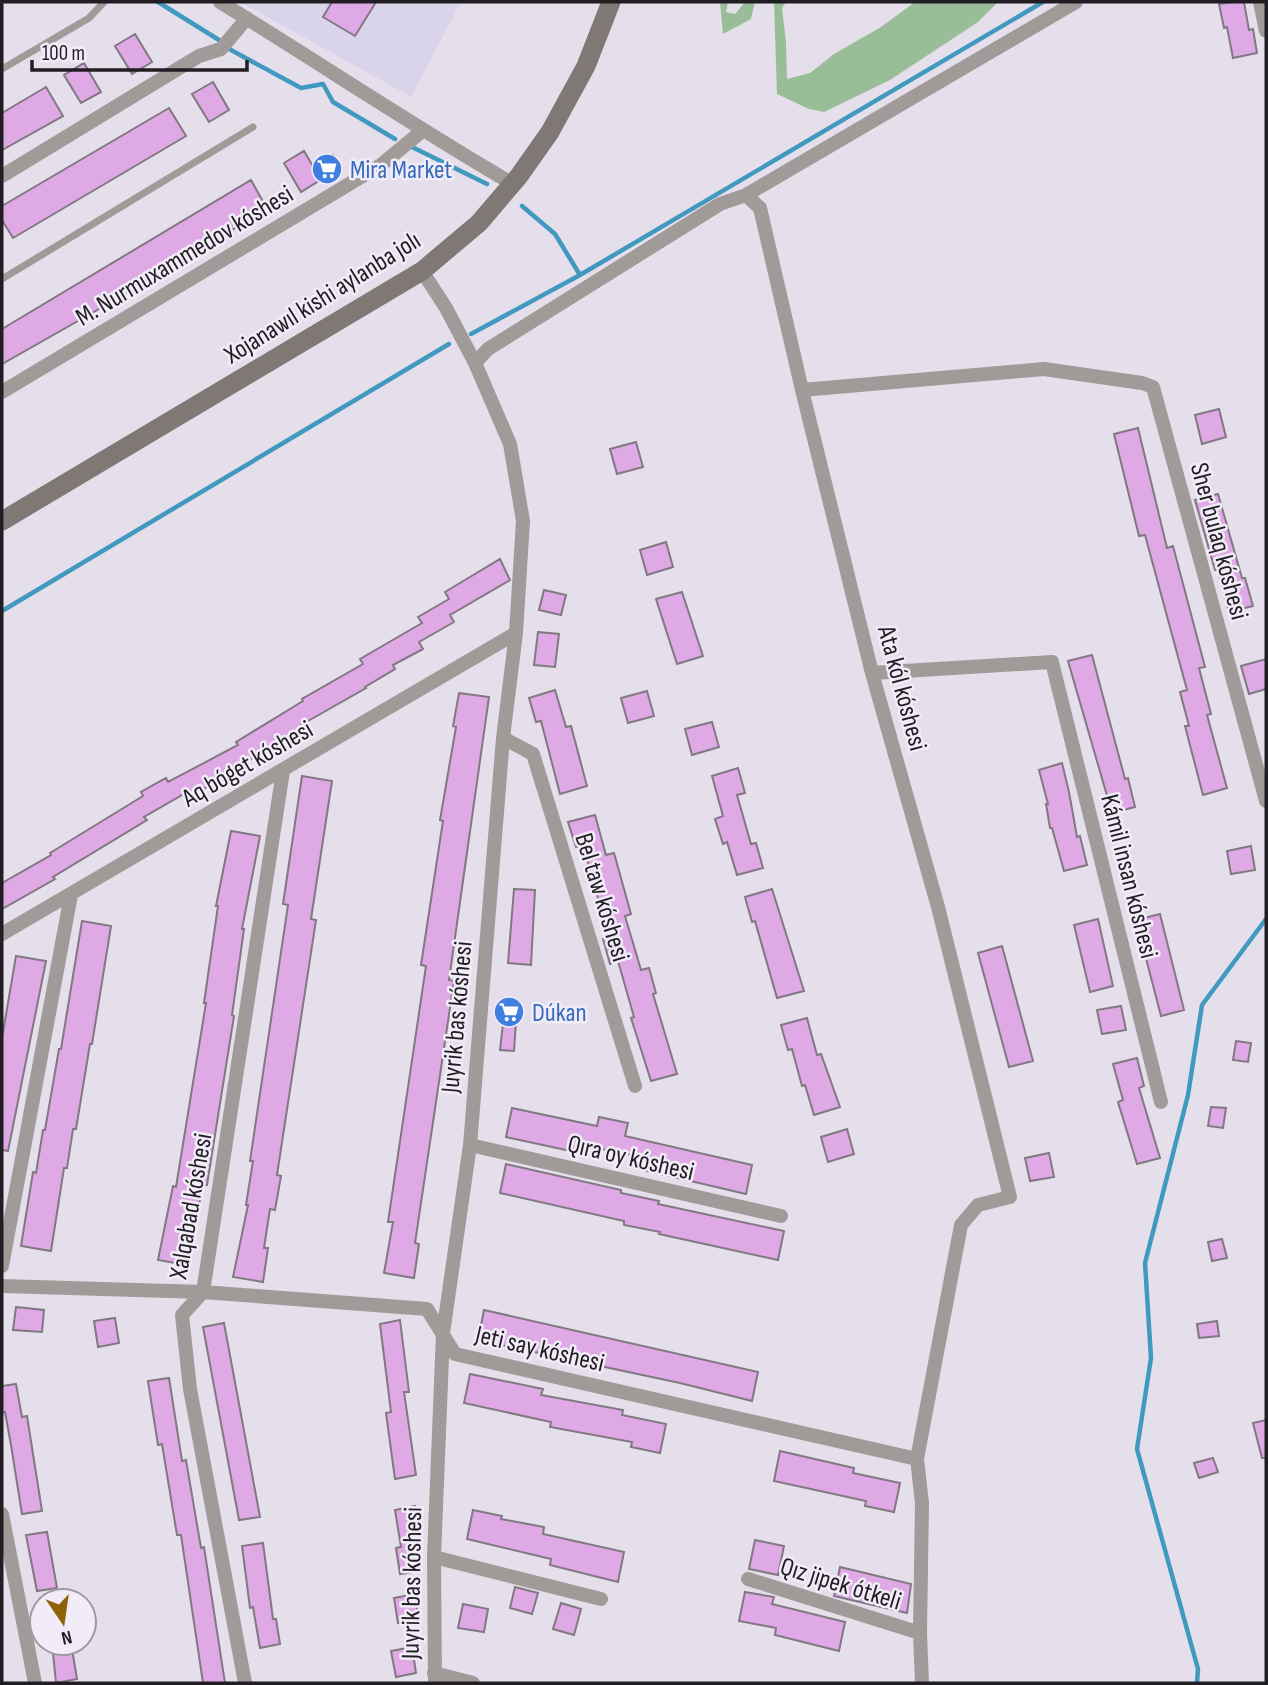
<svg xmlns="http://www.w3.org/2000/svg" width="1268" height="1685" font-family="'Sofia Sans Condensed',sans-serif">
	<style>
		.education { fill: #dad4ea }
		.green { fill: #99be97 }
		.lines { fill: none; stroke-linecap: round; stroke-linejoin: round }
		.stream { stroke: #4199c0; stroke-width: 4.5 }
		.building { fill: #dfa9e5; stroke: #817882; stroke-width: 2 }
		.lane { stroke: #a09a98; stroke-width: 7 }
		.street { stroke: #a09a98; stroke-width: 14 }
		.secondary { stroke: #807875; stroke-width: 19 }
		.labels { text-anchor: middle; stroke-width: 5; stroke-linejoin: round; paint-order: stroke }
		.shop-label { font-size: 26px; fill: #366cbe; stroke: #f2ecf8; text-anchor: start }
		.street-label { font-size: 26px; fill: #201e22; stroke: #f2ecf8 }
	</style>
	<rect width="100%" height="100%" fill="#e5dfeb"/>
	<path class="education" d="M 240,2 L 461,2 L 411,97 Z"/>
	<path class="green" d="M 720,2 L 728,2 L 726,12 L 735,14 L 745,2 L 755,2 L 751,19 L 723,34 Z
		M 774,2 L 786,2 L 782,8 L 786,43 L 787,79 L 810,73 L 834,54 L 881,27 L 915,2 L 998,2 L 978,22 L 890,80 L 824,112 L 809,109 L 777,94 Z"/>
	<g class="lines">
		<path class="stream" d="M 158,2 L 219,40
			M 231,50 L 301,88 L 323,84 L 333,102 L 395,139
			M 412,147 L 487,184
			M 522,206 L 555,234 L 580,275
			M 471,334 L 580,275 L 1043,2
			M 2,611 L 449,344
			M 1197,1683 L 1198,1669 L 1137,1449 L 1151,1358 L 1145,1263 L 1188,1095 L 1202,1005 L 1266,919"/>
	</g>
	<path class="building" d="M 332,2 L 376,2 L 355,36 L 323,17 Z
		M 1231,2 L 1244,2 L 1249,30 L 1253,29 L 1257,53 L 1233,58 L 1227,27 L 1224,28 L 1219,4 Z
		M 135,34 L 152,62 L 132,74 L 115,46 Z
		M 84,63 L 101,92 L 81,103 L 64,75 Z
		M 213,82 L 229,110 L 209,122 L 192,94 Z
		M 46,87 L 63,116 L 2,150 L 2,113 Z
		M 169,108 L 186,136 L 13,238 L 2,220 L 2,206 Z
		M 304,151 L 314,168 L 333,155 L 341,167 L 301,192 L 284,163 Z
		M 251,180 L 267,209 L 136,288 L 2,364 L 2,329 Z
		M 1219,409 L 1226,437 L 1202,444 L 1195,415 Z
		M 1138,428 L 1167,548 L 1173,546 L 1205,667 L 1199,668 L 1211,714 L 1207,715 L 1227,788 L 1203,795 L 1185,726 L 1189,726 L 1180,692 L 1187,690 L 1145,535 L 1139,536 L 1114,434 Z
		M 636,442 L 643,467 L 617,474 L 610,449 Z
		M 1218,494 L 1242,578 L 1245,578 L 1253,606 L 1229,612 L 1218,570 L 1215,570 L 1195,500 Z
		M 666,542 L 673,567 L 647,575 L 640,550 Z
		M 500,559 L 510,580 L 450,615 L 454,622 L 419,642 L 423,649 L 393,665 L 395,669 L 365,687 L 366,688 L 301,725 L 303,728 L 238,767 L 240,770 L 186,798 L 184,794 L 144,817 L 147,820 L 53,877 L 55,879 L 2,909 L 2,883 L 51,855 L 50,853 L 143,796 L 141,792 L 166,778 L 168,782 L 238,745 L 236,742 L 303,701 L 302,699 L 363,664 L 360,659 L 422,623 L 418,617 L 449,599 L 445,592 Z
		M 544,590 L 566,595 L 561,615 L 539,610 Z
		M 682,592 L 703,656 L 677,664 L 656,599 Z
		M 538,632 L 559,634 L 555,667 L 534,665 Z
		M 1092,655 L 1125,779 L 1128,778 L 1135,807 L 1112,813 L 1068,661 Z
		M 1266,659 L 1266,689 L 1249,694 L 1241,666 Z
		M 555,690 L 566,727 L 571,726 L 587,786 L 560,794 L 541,721 L 536,722 L 529,698 Z
		M 647,691 L 654,716 L 628,723 L 621,698 Z
		M 459,693 L 489,697 L 449,980 L 454,981 L 415,1243 L 419,1244 L 414,1278 L 384,1273 L 393,1222 L 388,1222 L 426,966 L 421,965 L 443,821 L 440,820 L 456,727 L 453,726 Z
		M 712,722 L 719,747 L 692,755 L 685,729 Z
		M 1062,763 L 1069,792 L 1077,837 L 1080,836 L 1087,865 L 1064,871 L 1052,828 L 1050,828 L 1046,804 L 1048,804 L 1039,770 Z
		M 738,768 L 745,793 L 737,795 L 751,844 L 756,843 L 763,868 L 737,875 L 727,842 L 723,844 L 715,819 L 723,816 L 712,776 Z
		M 302,776 L 332,781 L 311,919 L 316,920 L 277,1175 L 281,1176 L 275,1210 L 270,1209 L 264,1248 L 268,1248 L 263,1282 L 233,1277 L 248,1205 L 246,1205 L 253,1161 L 250,1161 L 288,905 L 283,904 Z
		M 595,815 L 606,855 L 614,853 L 631,914 L 625,916 L 641,970 L 649,968 L 656,993 L 653,994 L 677,1074 L 651,1081 L 631,1018 L 634,1017 L 618,961 L 610,964 L 603,939 L 609,937 L 583,845 L 576,847 L 568,822 Z
		M 231,831 L 260,836 L 242,929 L 244,929 L 232,1015 L 234,1016 L 207,1185 L 203,1185 L 187,1265 L 158,1260 L 173,1186 L 176,1187 L 206,1003 L 204,1003 L 218,906 L 216,906 Z
		M 1251,846 L 1255,870 L 1231,874 L 1227,851 Z
		M 514,889 L 535,890 L 531,965 L 508,963 Z
		M 772,889 L 804,991 L 777,998 L 755,921 L 752,922 L 745,897 Z
		M 1160,914 L 1184,1010 L 1161,1016 L 1136,920 Z
		M 1098,919 L 1113,986 L 1090,992 L 1074,925 Z
		M 82,921 L 111,926 L 92,1044 L 90,1044 L 76,1129 L 73,1129 L 67,1168 L 64,1168 L 51,1251 L 21,1246 L 33,1172 L 36,1173 L 43,1130 L 45,1130 L 59,1049 L 61,1049 Z
		M 1002,946 L 1033,1061 L 1009,1067 L 978,953 Z
		M 16,956 L 46,961 L 8,1151 L 2,1150 L 2,1038 Z
		M 505,1006 L 517,1007 L 514,1051 L 500,1050 Z
		M 1121,1006 L 1126,1030 L 1102,1034 L 1097,1010 Z
		M 807,1018 L 817,1055 L 821,1054 L 840,1107 L 814,1115 L 805,1085 L 802,1086 L 792,1049 L 788,1050 L 781,1025 Z
		M 1236,1041 L 1251,1043 L 1248,1062 L 1233,1060 Z
		M 1137,1058 L 1144,1086 L 1139,1088 L 1160,1158 L 1137,1164 L 1118,1102 L 1123,1100 L 1113,1064 Z
		M 1211,1107 L 1226,1108 L 1223,1128 L 1208,1126 Z
		M 512,1108 L 597,1126 L 599,1117 L 628,1123 L 625,1136 L 752,1165 L 746,1194 L 635,1168 L 637,1156 L 582,1145 L 580,1153 L 506,1137 Z
		M 847,1129 L 854,1154 L 828,1162 L 821,1137 Z
		M 1049,1153 L 1054,1177 L 1030,1181 L 1025,1158 Z
		M 506,1164 L 621,1190 L 621,1193 L 659,1201 L 658,1204 L 784,1231 L 778,1260 L 659,1234 L 660,1232 L 624,1225 L 624,1221 L 500,1193 Z
		M 1222,1239 L 1227,1258 L 1212,1261 L 1208,1242 Z
		M 16,1307 L 44,1310 L 42,1332 L 13,1330 Z
		M 484,1310 L 758,1372 L 752,1401 L 680,1383 L 478,1340 Z
		M 115,1318 L 119,1343 L 98,1347 L 94,1321 Z
		M 400,1320 L 409,1392 L 404,1392 L 416,1475 L 395,1479 L 386,1413 L 391,1412 L 380,1324 Z
		M 1217,1321 L 1219,1336 L 1199,1338 L 1197,1324 Z
		M 224,1323 L 260,1517 L 239,1520 L 203,1327 Z
		M 470,1374 L 543,1389 L 541,1395 L 623,1410 L 622,1415 L 666,1424 L 660,1453 L 631,1447 L 632,1442 L 550,1427 L 551,1422 L 464,1403 Z
		M 169,1378 L 182,1461 L 186,1460 L 201,1548 L 204,1547 L 225,1683 L 203,1683 L 181,1535 L 177,1535 L 162,1444 L 158,1445 L 148,1381 Z
		M 16,1384 L 22,1417 L 27,1416 L 42,1511 L 22,1514 L 11,1445 L 5,1412 L 2,1412 L 2,1386 Z
		M 1266,1420 L 1266,1458 L 1262,1458 L 1253,1423 Z
		M 780,1451 L 854,1468 L 853,1473 L 900,1483 L 894,1512 L 865,1506 L 866,1501 L 774,1481 Z
		M 1213,1458 L 1218,1472 L 1199,1478 L 1194,1463 Z
		M 415,1506 L 420,1532 L 415,1533 L 421,1571 L 400,1574 L 396,1548 L 401,1547 L 395,1510 Z
		M 473,1510 L 502,1516 L 501,1519 L 544,1527 L 543,1534 L 624,1552 L 618,1582 L 550,1565 L 551,1559 L 467,1539 Z
		M 47,1532 L 57,1588 L 37,1591 L 26,1535 Z
		M 755,1540 L 784,1546 L 778,1575 L 749,1569 Z
		M 263,1543 L 273,1619 L 276,1619 L 280,1644 L 260,1648 L 253,1607 L 250,1608 L 242,1546 Z
		M 840,1567 L 911,1584 L 907,1613 L 834,1596 Z
		M 515,1587 L 538,1593 L 532,1614 L 510,1608 Z
		M 745,1592 L 774,1597 L 772,1604 L 845,1622 L 839,1651 L 775,1635 L 776,1628 L 739,1621 Z
		M 415,1594 L 419,1620 L 398,1623 L 394,1598 Z
		M 561,1603 L 581,1609 L 574,1635 L 553,1629 Z
		M 463,1604 L 488,1609 L 484,1632 L 458,1628 Z
		M 52,1643 L 71,1643 L 77,1679 L 56,1683 Z
		M 412,1647 L 416,1673 L 396,1677 L 391,1651 Z"/>
	<g class="lines">
		<path class="lane" d="M 2,69 L 89,18 L 104,2
			M 2,279 L 253,127"/>
		<path class="street" d="M 220,2 C 318,62 413,126 513,184
			M 1260,2 L 1266,31
			M 2,176 L 199,56 L 221,49 L 247,18
			M 746,195 L 760,208 L 802,390 L 872,673 L 938,907 L 1010,1197 L 978,1205 L 961,1225 L 917,1459 L 922,1503 L 920,1633 L 922,1683
			M 422,271 L 446,308 L 475,363 L 510,444 L 523,521 L 516,633 L 503,738 L 470,1145 L 443,1333 L 434,1557 L 435,1683
			M 475,363 L 488,349 L 720,204 L 746,195 L 1076,2
			M 802,390 L 1044,369 L 1142,383 L 1153,387 L 1266,801
			M 2,392 L 381,165 L 422,131
			M 872,673 L 1052,662 L 1161,1102
			M 503,738 L 533,754 L 635,1086
			M 2,934 L 516,633
			M 470,1145 L 781,1216
			M 2,1266 L 71,895
			M 2,1286 L 203,1292 L 427,1309 L 455,1354 L 917,1459
			M 2,1514 L 35,1683
			M 434,1557 L 601,1599
			M 748,1579 L 920,1633
			M 434,1673 L 473,1683
			M 245,1683 L 190,1389 L 182,1315 L 203,1292 L 283,771"/>
		<path class="secondary" d="M 2,521 L 422,271 L 479,223 L 519,176 L 550,132 L 586,66 L 611,2"/>
	</g>
	<defs>
		<g id="supermarket-disc" transform="scale(1.575)"><circle r="9.5" fill="#3f7fe0" stroke="#f2ecf8"/><path d="M-6-5.5h2.5l.6 2H6L4.5 2H-2.5L-4.4-4H-6ZM-1.5 3.2a1.3 1.3 0 1 0 .1 0ZM3 3.2a1.3 1.3 0 1 0 .1 0Z" fill="#fff"/></g>
	</defs>
	<g fill-rule="evenodd">
		<use href="#supermarket-disc" x="327" y="169"/>
		<use href="#supermarket-disc" x="509" y="1012"/>
	</g>
	<g class="labels">
		<g class="shop-label">
			<text x="350" y="178">Mira Market</text>
			<text x="532" y="1021">Dúkan</text>
		</g>
		<g class="street-label">
			<text transform="translate(184 255) rotate(-31)" y="9">M. Nurmuxammedov kóshesi</text>
			<text transform="translate(322 297) rotate(-32)" y="9">Xojanawıl kishi aylanba jolı</text>
			<text transform="translate(1220 541) rotate(75)" y="9">Sher bulaq kóshesi</text>
			<text transform="translate(903 688) rotate(75)" y="9">Ata kól kóshesi</text>
			<text transform="translate(247 763) rotate(-30)" y="9">Aq bóget kóshesi</text>
			<text transform="translate(1130 876) rotate(76)" y="9">Kámil insan kóshesi</text>
			<text transform="translate(603 897) rotate(73)" y="9">Bel taw kóshesi</text>
			<text transform="translate(456 1017) rotate(-85)" y="9">Juyrik bas kóshesi</text>
			<text transform="translate(631 1157) rotate(13)" y="9">Qıra oy kóshesi</text>
			<text transform="translate(190 1206) rotate(-80)" y="9">Xalqabad kóshesi</text>
			<text transform="translate(540 1348) rotate(13)" y="9">Jeti say kóshesi</text>
			<text transform="translate(411 1583) rotate(-89)" y="9">Juyrik bas kóshesi</text>
			<text transform="translate(841 1583) rotate(17)" y="9">Qız jipek ótkeli</text>
		</g>
	</g>
	<rect width="1268" height="1685" fill="none" stroke="#201e22" stroke-width="7"/>
	<g transform="translate(63 1622) rotate(167)"><circle r="33" fill="#f2ecf8" stroke="#9e9aa2" stroke-width="2"/>
	<path d="M0-5L12 26L0 18L-12 26Z" fill="#8e6208"/>
	<text y="-10" font-size="19" font-weight="bold" text-anchor="middle" fill="#201e22">N</text>
	</g>
	<path d="M32 60v10h215v-10" fill="none" stroke="#201e22" stroke-width="3.5"/>
	<text x="42" y="60" font-size="21" fill="#201e22" stroke="#f2ecf8" stroke-width="5" paint-order="stroke">100 m</text>
</svg>
